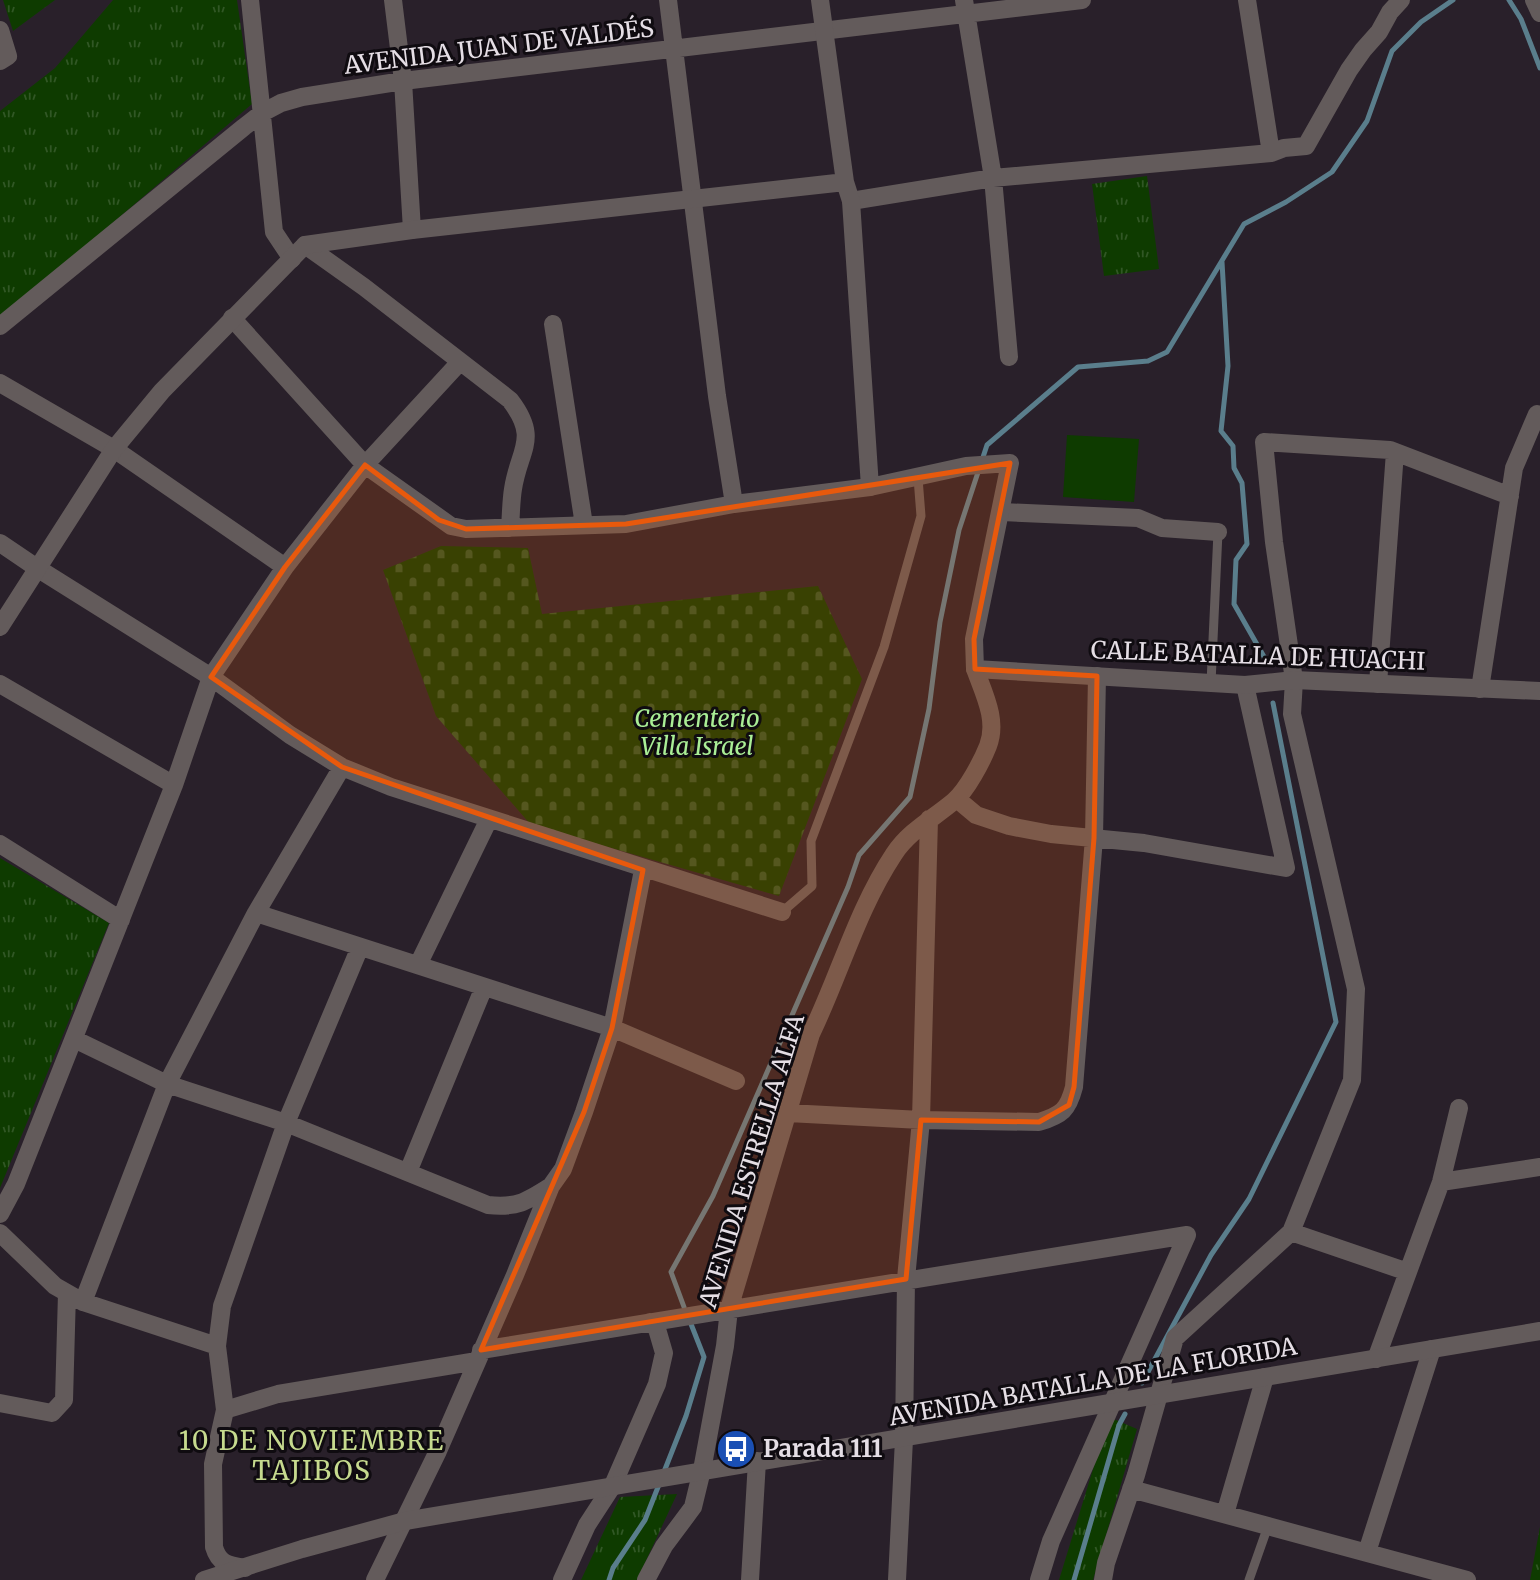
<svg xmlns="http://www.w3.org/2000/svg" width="1540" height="1580" font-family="Merriweather,serif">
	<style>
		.grass { fill: url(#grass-tufts) }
		.cemetery { fill: url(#cemetery-stones) }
		.pitch { fill: #0e3b00 }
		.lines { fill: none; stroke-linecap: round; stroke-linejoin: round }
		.stream { stroke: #5a7e8c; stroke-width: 5 }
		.service { stroke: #635b5b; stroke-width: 9 }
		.minor { stroke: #635b5b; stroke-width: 18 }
		.tertiary { stroke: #635b5b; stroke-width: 18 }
		.marked { fill: #e8590c; fill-opacity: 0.2; stroke: #e8590c; stroke-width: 5; stroke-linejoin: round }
		.labels { text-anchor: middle; stroke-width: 6; stroke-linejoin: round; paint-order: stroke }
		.street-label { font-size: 24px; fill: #e5dee5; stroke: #0f0b10 }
		.park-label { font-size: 24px; font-style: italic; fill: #aaee96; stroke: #0f0b10 }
		.poi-label { font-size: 24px; font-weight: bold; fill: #e5dee5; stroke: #0f0b10; text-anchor: start }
		.neighbourhood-label { font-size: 26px; letter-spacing: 2px; fill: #c6da8e; stroke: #0f0b10 }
	</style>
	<defs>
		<pattern id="grass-tufts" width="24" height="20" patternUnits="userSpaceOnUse" patternTransform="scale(1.75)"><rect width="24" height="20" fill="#0e3b00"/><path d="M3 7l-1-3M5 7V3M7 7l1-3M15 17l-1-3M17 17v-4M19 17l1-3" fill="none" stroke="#315725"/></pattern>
		<pattern id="cemetery-stones" width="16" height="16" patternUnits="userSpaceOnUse" patternTransform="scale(1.75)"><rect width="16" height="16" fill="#0e3b00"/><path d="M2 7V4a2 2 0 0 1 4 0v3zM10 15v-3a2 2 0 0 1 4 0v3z" fill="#315725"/></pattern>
	</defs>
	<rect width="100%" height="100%" fill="#29202a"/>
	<path class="grass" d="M 3,0 L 55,0 L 13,31 Z
		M 113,0 L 237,0 L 252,104 L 0,319 L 0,111 L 55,68 Z
		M 1147,176 L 1159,269 L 1104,276 L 1092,184 Z
		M 0,858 L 109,923 L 0,1188 Z
		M 1109,1417 L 1137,1429 L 1093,1580 L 1059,1580 Z
		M 677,1494 L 637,1580 L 581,1580 L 620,1497 Z
		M 1540,1527 L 1540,1580 L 1530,1580 Z"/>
	<path class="cemetery" d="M 441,546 L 528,548 L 542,614 L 818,586 L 862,679 L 779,896 L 531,825 L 436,716 L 383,570 Z"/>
	<path class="pitch" d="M 1067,435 L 1139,439 L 1134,502 L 1063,497 Z"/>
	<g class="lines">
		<path class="stream" d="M 1509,0 L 1521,19 L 1540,68
			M 1222,262 L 1228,366 L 1221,431 L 1233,446 L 1234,468 L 1242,483 L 1247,544 L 1236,560 L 1234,604 L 1267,662
			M 684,1307 L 671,1272 L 713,1196 L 848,887 L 859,855 L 910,797 L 929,709 L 940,622 L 959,530 L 987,445 L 1078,367 L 1148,361 L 1167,352 L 1244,224 L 1286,202 L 1332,172 L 1367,121 L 1392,51 L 1421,22 L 1453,0
			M 1142,1383 L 1211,1255 L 1249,1199 L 1336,1022 L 1273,703
			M 609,1580 L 613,1568 L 645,1520 L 686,1416 L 704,1357 L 691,1324
			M 1074,1580 L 1119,1425 L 1125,1414"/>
		<path class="service" d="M 1211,683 L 1218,532
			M 782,912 L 812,886 L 811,841 L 884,647 L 921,516 L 918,478
			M 1249,1580 L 1268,1526"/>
		<path class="minor" d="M 250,0 L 274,232 L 292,259
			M 393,0 L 403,81 L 412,230
			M 668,0 L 717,396 L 734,504
			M 964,0 L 993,178 L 1009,357
			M 1247,0 L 1271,153
			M 1534,0 L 1540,13
			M 0,30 L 8,56 L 0,61
			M 851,201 L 993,178 L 1271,153 L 1284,148 L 1306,146 L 1349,70 L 1363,50 L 1379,32 L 1390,12 L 1401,0
			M 305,245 L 364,287 L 510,400 C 540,439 519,449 513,489 C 511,501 511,515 510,528
			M 232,318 L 365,465 L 451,526 L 466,529 L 626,524 L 734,504 L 870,487
			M 553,324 L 584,525
			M 0,326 L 244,127 L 262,113 L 281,103 L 302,97 L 403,81 L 1082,0
			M 0,383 L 114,449 L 285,567
			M 1002,512 L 1138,518 L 1162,528 L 1218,532
			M 37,568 L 211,677 L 290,735 L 342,767 L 391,787 L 782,912
			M 0,684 L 174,785
			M 1378,684 L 1395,452
			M 1480,689 L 1514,468 L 1537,414
			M 957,799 L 976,815 L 1009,826 L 1051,834 L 1144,843 L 1286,868 L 1245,685
			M 0,844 L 121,920
			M 256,913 L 612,1028 L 736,1081
			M 418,965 L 489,819
			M 74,1039 L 167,1084 L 286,1123 L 488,1205 C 517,1208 526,1202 551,1186
			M 788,1113 L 921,1120 L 1039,1122 C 1062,1115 1068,1110 1074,1087 L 1094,838 L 1097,676
			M 408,1172 L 484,987
			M 1441,1182 L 1540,1167
			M 0,1214 L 16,1184 L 174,785 L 211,677 L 285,567 L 365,465 L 459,363
			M 1291,1232 L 1408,1272
			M 0,1233 L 55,1286 L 83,1302 L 217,1346
			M 83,1302 L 167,1084 L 256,913 L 342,767
			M 481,1350 L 1187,1235
			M 1376,1359 L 1441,1182 L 1459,1108
			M 0,1403 L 52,1413 L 64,1400 L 67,1293
			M 225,1410 L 278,1394 L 477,1361
			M 1131,1489 L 1467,1580
			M 1225,1514 L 1265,1377
			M 1367,1552 L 1432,1349
			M 245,1568 C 228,1565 219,1564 214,1547 L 213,1464 L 225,1410 L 217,1346 L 222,1306 L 286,1123 L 360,947
			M 375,1580 L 438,1451 L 515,1275 L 551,1186 L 563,1169 L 584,1112 L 612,1028 L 643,870
			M 562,1580 L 587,1525 L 613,1485 L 657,1384 L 664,1353 L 657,1329 L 650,1322
			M 646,1580 L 664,1546 L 693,1507 L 702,1470 L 725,1346 L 729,1309 L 811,1034 C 840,974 857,910 894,854 C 909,831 934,818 954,801 C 967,790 982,761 988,746 C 998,720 984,694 975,669
			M 750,1580 L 757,1461
			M 897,1580 L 904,1439 L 906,1279 L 921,1120 L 929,819
			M 1039,1580 L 1051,1541 L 1187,1235
			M 1103,1580 L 1106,1563 L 1136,1475 L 1175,1338 L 1291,1232 L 1352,1080 L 1356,989 L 1292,714 L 1294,680 L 1274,542 L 1264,442 L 1390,450 L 1510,496"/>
		<path class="tertiary" d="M 820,0 L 845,182 L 851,201 L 870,487 L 966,466 L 1010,463 L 974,639 L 975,669 L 1245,685 L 1294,680 L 1540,691
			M 0,543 L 37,568
			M 0,627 L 114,449 L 162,391 L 305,245 L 412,230 L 845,182
			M 204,1580 L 302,1549 L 405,1521 L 1540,1331"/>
	</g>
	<path class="marked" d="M 1010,463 L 974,639 L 975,669 L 1097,676 L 1094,838 L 1074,1087 L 1069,1105 L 1039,1122 L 921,1120 L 906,1279 L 481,1350 L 584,1112 L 612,1028 L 643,870 L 342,767 L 211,677 L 285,567 L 365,465 L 439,520 L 466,529 L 626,524 Z"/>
	<defs>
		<g id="bus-disc" transform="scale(2.0125)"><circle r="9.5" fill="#1a4fb4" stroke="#0f0b10"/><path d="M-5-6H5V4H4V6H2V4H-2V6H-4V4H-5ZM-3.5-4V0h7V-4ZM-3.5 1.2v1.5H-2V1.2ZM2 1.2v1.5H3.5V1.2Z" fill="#fff"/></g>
	</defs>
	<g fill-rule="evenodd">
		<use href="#bus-disc" x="736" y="1449"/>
	</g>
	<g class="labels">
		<g class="street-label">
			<text transform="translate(499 47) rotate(-7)" y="8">AVENIDA JUAN DE VALDÉS</text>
			<text transform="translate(1258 656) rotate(2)" y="8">CALLE BATALLA DE HUACHI</text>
			<text transform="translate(752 1161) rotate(-73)" y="8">AVENIDA ESTRELLA ALFA</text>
			<text transform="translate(1093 1382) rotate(-10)" y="8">AVENIDA BATALLA DE LA FLORIDA</text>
		</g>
		<g class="park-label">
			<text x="697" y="727">Cementerio<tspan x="697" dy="28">Villa Israel</tspan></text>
		</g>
		<g class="poi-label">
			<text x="763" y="1457">Parada 111</text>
		</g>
		<g class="neighbourhood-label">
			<text x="312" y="1450">10 DE NOVIEMBRE<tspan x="312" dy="30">TAJIBOS</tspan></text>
		</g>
	</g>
</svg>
